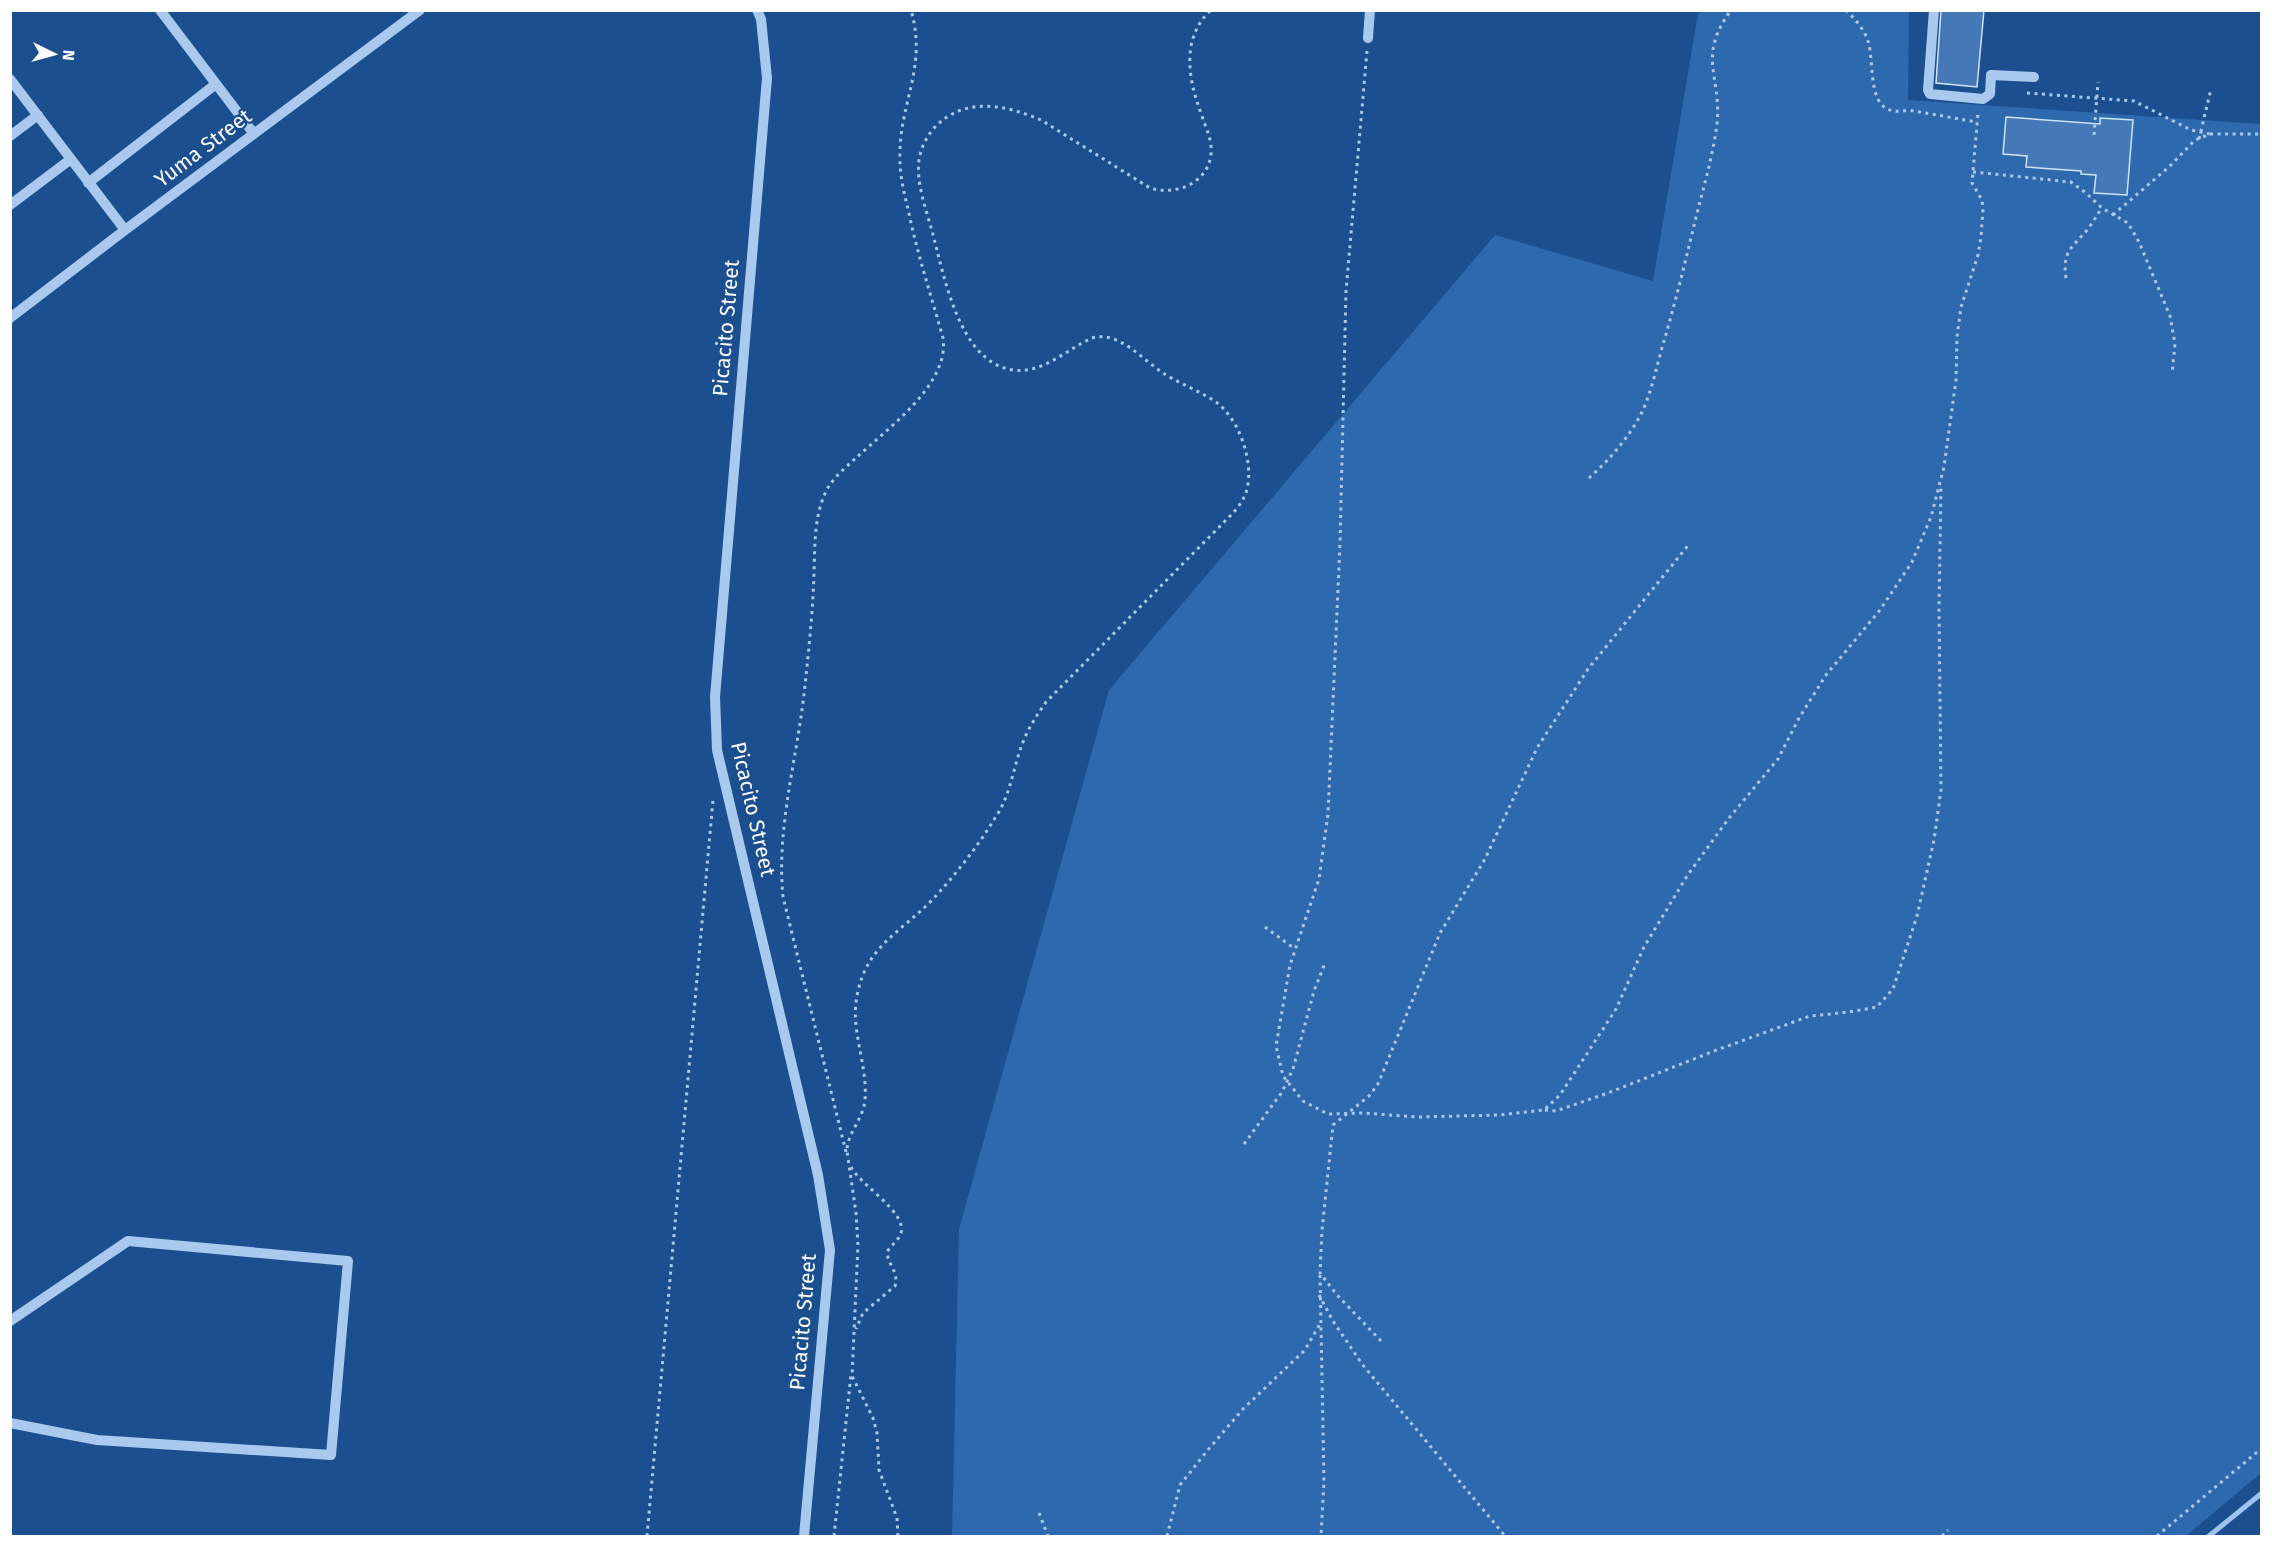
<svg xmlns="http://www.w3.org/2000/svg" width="2272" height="1547" font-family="'Fira Sans',sans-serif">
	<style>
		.green { fill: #2e69ad }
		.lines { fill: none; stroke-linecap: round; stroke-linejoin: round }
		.stream { stroke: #9cc4f0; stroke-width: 5 }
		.building { fill: #4478b7; stroke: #cfe3fa; stroke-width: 1.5 }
		.path { stroke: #a9c9ee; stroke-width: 3; stroke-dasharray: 3 4.5; stroke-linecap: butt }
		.minor { stroke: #a9c9ee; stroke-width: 10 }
		.labels { text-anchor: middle; stroke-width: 4.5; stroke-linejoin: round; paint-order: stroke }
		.street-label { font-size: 21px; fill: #fff; stroke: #1b4f8f }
	</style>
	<rect width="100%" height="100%" fill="#1b4f8f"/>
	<path class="green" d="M 1703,10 L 1909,11 L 1908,100 L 2261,124 L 2261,1473 L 2186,1536 L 952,1536 L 959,1229 L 1109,690 L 1495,235 L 1653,281 L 1698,14 Z"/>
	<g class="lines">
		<path class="stream" d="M 2209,1536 L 2262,1493"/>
	</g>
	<path class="building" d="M 1941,10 L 1984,10 L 1977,87 L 1936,83 Z
		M 2006,117 L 2100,124 L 2100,118 L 2133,120 L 2127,195 L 2094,193 L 2096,175 L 2081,174 L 2081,171 L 2026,167 L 2027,156 L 2003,154 Z"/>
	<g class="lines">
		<path class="path" d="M 1846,10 C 1855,19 1864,29 1868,41 C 1876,67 1864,120 1908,110 L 1977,122
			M 1367,51 L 1346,291 L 1340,544 L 1328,814 L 1319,879 L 1290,965 L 1276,1046 L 1283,1076 L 1303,1101 L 1328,1114 L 1362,1113 L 1418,1117 L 1499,1115 L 1544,1110 L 1560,1095 L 1616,1009 L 1644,947 L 1687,876 L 1729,818 L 1778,759 L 1799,718 L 1826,675 L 1880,610 L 1912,562 L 1931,517 L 1944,467 L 1956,380 L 1957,337 L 1961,307 L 1978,255 L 1981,237 L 1983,209 L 1982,200 L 1972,183 L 1978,113
			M 2027,93 L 2134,101 L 2191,130 L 2210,134
			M 2094,135 L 2098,82
			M 2199,139 L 2211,89
			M 1973,172 L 2071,182 L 2086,193 L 2102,208 L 2128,223 L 2139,242 L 2170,316 L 2175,344 L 2172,374
			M 2113,215 L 2170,166 L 2195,140 L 2210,134 L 2262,134
			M 2066,278 C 2062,250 2073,247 2088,229 C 2093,222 2097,215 2102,208
			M 1589,478 C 1607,462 1623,444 1636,423 C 1651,399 1656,367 1664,341 C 1676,300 1686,259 1696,217 C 1704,186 1713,155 1717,124 C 1722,74 1696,59 1731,10
			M 1265,927 L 1295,949
			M 1545,1110 L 1556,1111 L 1608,1093 L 1714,1051 L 1810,1016 L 1849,1012 L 1877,1007 L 1893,989 L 1917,916 L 1934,840 L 1941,790 L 1939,609 L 1941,485
			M 1244,1144 L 1282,1092 L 1293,1069 L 1314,991 L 1325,963
			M 846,1152 L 783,897 C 776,826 798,756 805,685 C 809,648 813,610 814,572 C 815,546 814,520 824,496 C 830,480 844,469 856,458 C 887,429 950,384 943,338 C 931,295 917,253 908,209 C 904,193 900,176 900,160 C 898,104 928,69 911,10
			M 851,1167 C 860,1185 907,1212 901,1233 C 899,1240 891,1245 887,1252 C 888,1265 899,1272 895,1286 L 863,1313 L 856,1329
			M 1320,1275 L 1324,1481 L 1321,1536
			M 1319,1295 L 1333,1321 L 1362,1364 L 1505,1536
			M 1381,1341 L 1337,1295 L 1320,1273 L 1322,1230 L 1333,1125 L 1369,1096 L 1378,1084 L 1440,933 L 1485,859 L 1537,748 L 1588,669 L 1690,543
			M 1039,1513 L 1048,1536
			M 647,1536 L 713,800
			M 834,1536 L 851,1374
			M 898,1536 L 897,1518 L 879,1470 L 877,1433 L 873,1418 L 852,1376 L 858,1245 L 856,1213 L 847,1151 C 847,1133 863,1120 865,1100 C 868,1065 850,1030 857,996 C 866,945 902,932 934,898 C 956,874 978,846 995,818 C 1011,795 1013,767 1023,742 C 1029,727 1037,715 1046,702 L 1233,513 C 1239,506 1245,498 1247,489 C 1254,461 1239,419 1216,402 C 1200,391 1180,384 1163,373 C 1143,360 1118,330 1092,338 C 1067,349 1043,374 1013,370 C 958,362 944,274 932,231 C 926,209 916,183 919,160 C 921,147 927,136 935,127 C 965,96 1006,105 1041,120 L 1150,188 C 1179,197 1214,180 1211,146 C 1210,136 1206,128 1203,119 C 1194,94 1187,73 1191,46 C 1194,32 1200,20 1211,10
			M 1167,1536 L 1180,1485 L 1207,1451 L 1243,1409 L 1305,1350 L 1321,1322
			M 1942,1536 L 1948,1530
			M 2157,1536 L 2262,1448"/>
		<path class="minor" d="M 160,10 L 254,134
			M 757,10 L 761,19 L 767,78 L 715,697 L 717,750 L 818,1175 L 830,1250 L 804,1536
			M 1934,10 L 1928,90 L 1930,94 L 1983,99 L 1990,94 L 1991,75 L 2034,77
			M 1368,38 L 1370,10
			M 10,79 L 125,230
			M 10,136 L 38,115
			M 88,183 L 216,84
			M 10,205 L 71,159
			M 10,318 L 125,230 L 420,10
			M 10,1321 L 128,1241 L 348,1261 L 331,1455 L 97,1440 L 10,1423"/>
	</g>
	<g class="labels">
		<g class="street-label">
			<text transform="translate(203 148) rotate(-37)" y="7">Yuma Street</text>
			<text transform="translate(726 328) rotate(-85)" y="7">Picacito Street</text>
			<text transform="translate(753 809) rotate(77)" y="7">Picacito Street</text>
			<text transform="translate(803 1322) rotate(-85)" y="7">Picacito Street</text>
		</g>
	</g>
	<rect width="2272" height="1547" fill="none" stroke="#ffffff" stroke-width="24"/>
	<g transform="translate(54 54) rotate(95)" stroke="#1b4f8f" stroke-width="4.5" paint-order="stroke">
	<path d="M0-4.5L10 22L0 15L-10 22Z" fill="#ffffff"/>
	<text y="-9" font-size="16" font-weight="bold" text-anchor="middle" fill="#ffffff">N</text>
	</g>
</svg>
